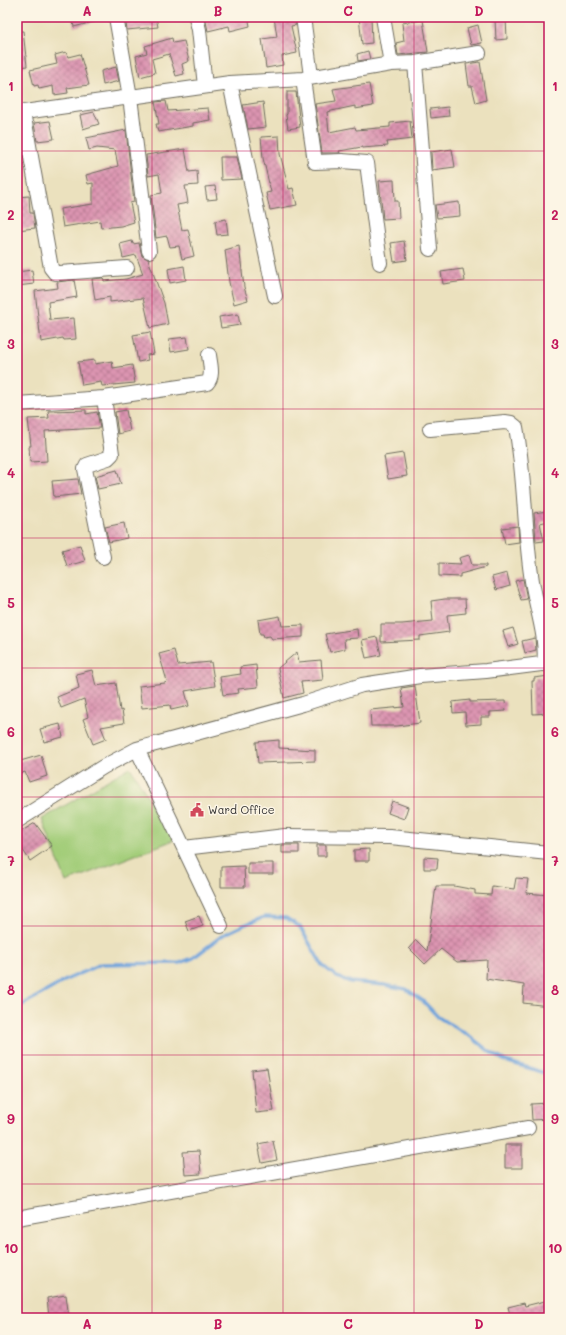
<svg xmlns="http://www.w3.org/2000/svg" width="566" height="1335" font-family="Mali,sans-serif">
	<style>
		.green { fill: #a3cd79; stroke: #677c52 }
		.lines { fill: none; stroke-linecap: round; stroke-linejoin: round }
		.stream { stroke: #6da1da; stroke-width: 3.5 }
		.building { fill: url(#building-cross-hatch) }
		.minor-casing { stroke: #6e6b5e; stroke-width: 16 }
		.minor { stroke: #fff; stroke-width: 14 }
		.grid { fill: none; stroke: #c2185b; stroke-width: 1; stroke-opacity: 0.55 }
		.labels { text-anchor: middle; stroke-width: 3; stroke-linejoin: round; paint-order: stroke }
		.poi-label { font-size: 11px; fill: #2b2b2b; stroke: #fcf5e5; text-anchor: start }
		.neatline { fill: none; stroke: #c2185b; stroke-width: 1.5 }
		.grid-label { font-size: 13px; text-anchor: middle; font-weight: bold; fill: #c2185b }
	</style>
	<defs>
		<pattern id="building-cross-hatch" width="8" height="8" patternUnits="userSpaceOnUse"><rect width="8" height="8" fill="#dc94b1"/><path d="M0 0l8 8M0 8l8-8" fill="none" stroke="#b37990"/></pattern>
	</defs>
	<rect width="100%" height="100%" fill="#fcf5e5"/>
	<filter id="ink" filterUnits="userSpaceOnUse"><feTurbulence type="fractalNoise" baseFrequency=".025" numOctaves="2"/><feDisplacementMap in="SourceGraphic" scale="8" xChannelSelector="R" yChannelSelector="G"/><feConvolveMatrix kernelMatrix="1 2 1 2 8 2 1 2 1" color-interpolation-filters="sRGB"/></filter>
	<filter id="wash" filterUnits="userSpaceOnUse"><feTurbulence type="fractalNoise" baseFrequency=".012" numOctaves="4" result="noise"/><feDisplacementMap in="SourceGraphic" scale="16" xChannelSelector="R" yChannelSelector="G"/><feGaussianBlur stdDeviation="0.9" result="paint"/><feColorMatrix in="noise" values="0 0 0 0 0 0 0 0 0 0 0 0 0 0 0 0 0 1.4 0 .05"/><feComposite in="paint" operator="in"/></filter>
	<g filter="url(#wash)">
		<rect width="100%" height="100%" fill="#ebe1be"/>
		<path class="green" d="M 130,767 L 174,840 L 66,882 L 42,819 Z"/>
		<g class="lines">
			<path class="stream" d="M 17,1008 L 68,979 L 101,964 L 180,963 L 193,958 L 223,935 L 244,925 L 264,917 L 286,918 L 300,927 L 322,965 L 337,977 L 351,982 L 385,985 L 406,989 L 423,1001 L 438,1017 L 471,1037 L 490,1052 L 505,1061 L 549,1074"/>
		</g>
		<g id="blocks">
			<path class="building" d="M 72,17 L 100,17 L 100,20 L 74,27 Z
				M 125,17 L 156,17 L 158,27 L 127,30 Z
				M 205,17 L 251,17 L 251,20 L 249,21 L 250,26 L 230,31 L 229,26 L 208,31 Z
				M 274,17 L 295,17 L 296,25 L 291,26 L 297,53 L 282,56 L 283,65 L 266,68 L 262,39 L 277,37 Z
				M 359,17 L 371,17 L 372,43 L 362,44 Z
				M 506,18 L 507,39 L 496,40 L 495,19 Z
				M 423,20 L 428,52 L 398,55 L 396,43 L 404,41 L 402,23 Z
				M 478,25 L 482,43 L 471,45 L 467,28 Z
				M 17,31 L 23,31 L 27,66 L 17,68 Z
				M 172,38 L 173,43 L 184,41 L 189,61 L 182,64 L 184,74 L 176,76 L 169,54 L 152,59 L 155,73 L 140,77 L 136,56 L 147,53 L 145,46 Z
				M 368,51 L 370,59 L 358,61 L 357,54 Z
				M 66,52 L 68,57 L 80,54 L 89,85 L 67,88 L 68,93 L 54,95 L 53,86 L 39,89 L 38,85 L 34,86 L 30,70 L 57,64 L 55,55 Z
				M 480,62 L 486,100 L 476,103 L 472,86 L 469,86 L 466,64 Z
				M 116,67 L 119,81 L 103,85 L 101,71 Z
				M 369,84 L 373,106 L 355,109 L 355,106 L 327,112 L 329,132 L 355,127 L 356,130 L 390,127 L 390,123 L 410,121 L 412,139 L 387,142 L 388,146 L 362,148 L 362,147 L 339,151 L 340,153 L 322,153 L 315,104 L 336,101 L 333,89 Z
				M 287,92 L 296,92 L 300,127 L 288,129 L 286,115 L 287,114 Z
				M 166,101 L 168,111 L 208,108 L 210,120 L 193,123 L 193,126 L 158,132 L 156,124 L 159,124 L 155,102 Z
				M 263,102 L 266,127 L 248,129 L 243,105 Z
				M 448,107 L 449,116 L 431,118 L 430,109 Z
				M 94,112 L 99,124 L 83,129 L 80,115 Z
				M 50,121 L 54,139 L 37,141 L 34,123 Z
				M 126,130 L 134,202 L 130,203 L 134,222 L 121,226 L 101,228 L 100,221 L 63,227 L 60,209 L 93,204 L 93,183 L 88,184 L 86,175 L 118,166 L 115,150 L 97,148 L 89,150 L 86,138 Z
				M 279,136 L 280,154 L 289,189 L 293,188 L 297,205 L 270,210 L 266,193 L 271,192 L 263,158 L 261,137 Z
				M 185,149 L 189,172 L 197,171 L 198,185 L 185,186 L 188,203 L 177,205 L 182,230 L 188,229 L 194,256 L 182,259 L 179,246 L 170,247 L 167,236 L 156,238 L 151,195 L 162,193 L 159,174 L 148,176 L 146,155 Z
				M 452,149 L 455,167 L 432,170 L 431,152 Z
				M 220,157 L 237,157 L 242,179 L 221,180 Z
				M 394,180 L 395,201 L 398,201 L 399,218 L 383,219 L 379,181 Z
				M 215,186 L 217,199 L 207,200 L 205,187 Z
				M 29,196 L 30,213 L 33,213 L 35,228 L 17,230 L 17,197 Z
				M 459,202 L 460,216 L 437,218 L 435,205 Z
				M 226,219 L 228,234 L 217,235 L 215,221 Z
				M 132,241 L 133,244 L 139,243 L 142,256 L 148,259 L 164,303 L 168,324 L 150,328 L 143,298 L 110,302 L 110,297 L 95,300 L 92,279 L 103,278 L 104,281 L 126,279 L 143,274 L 136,255 L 123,258 L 120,244 Z
				M 404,241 L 407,260 L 394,262 L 391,243 Z
				M 239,246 L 244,287 L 248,300 L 234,304 L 229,282 L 225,250 Z
				M 184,266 L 186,280 L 170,283 L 168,269 Z
				M 463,269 L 465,281 L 443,284 L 441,272 Z
				M 32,270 L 34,284 L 17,286 L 17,272 Z
				M 74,280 L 77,297 L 48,302 L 50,320 L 74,318 L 76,339 L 64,340 L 63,338 L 41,342 L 35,291 L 58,288 L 57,282 Z
				M 238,314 L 240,325 L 221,328 L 219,317 Z
				M 150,332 L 154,354 L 147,355 L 148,360 L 138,362 L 133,335 Z
				M 187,337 L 189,349 L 171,352 L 169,339 Z
				M 95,360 L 95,364 L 112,361 L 113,368 L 132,365 L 135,383 L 102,386 L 101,382 L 82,385 L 78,362 Z
				M 86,410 L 86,414 L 97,412 L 100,428 L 45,431 L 47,461 L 30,462 L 29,446 L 31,446 L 28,419 L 49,418 L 48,411 Z
				M 126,410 L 130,431 L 118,434 L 115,412 Z
				M 403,453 L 407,476 L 388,479 L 384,456 Z
				M 117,470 L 121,484 L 98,489 L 95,476 Z
				M 78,479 L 81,494 L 54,497 L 52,481 Z
				M 547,511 L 549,521 L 540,523 L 544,541 L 536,542 L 534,513 Z
				M 124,523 L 127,538 L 109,542 L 105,527 Z
				M 518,526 L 519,542 L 505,544 L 502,528 Z
				M 80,545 L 85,561 L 67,566 L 62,550 Z
				M 469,555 L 472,565 L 486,565 L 486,567 L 460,574 L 460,577 L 439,576 L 439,563 L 461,564 L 459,558 Z
				M 507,573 L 510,586 L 496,590 L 492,577 Z
				M 523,579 L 527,599 L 521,600 L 515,581 Z
				M 549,591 L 549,618 L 543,592 Z
				M 445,599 L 465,599 L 466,613 L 447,615 L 449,632 L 420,636 L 420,640 L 381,642 L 381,624 L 402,624 L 433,621 L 431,601 Z
				M 280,616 L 282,626 L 303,625 L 303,637 L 272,639 L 270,636 L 264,637 L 263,634 L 260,634 L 258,620 Z
				M 513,628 L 518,644 L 508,647 L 503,631 Z
				M 357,629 L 358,638 L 344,639 L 345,649 L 330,652 L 325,634 Z
				M 377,637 L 381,655 L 366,658 L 362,640 Z
				M 535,638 L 536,650 L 525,653 L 522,641 Z
				M 174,650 L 178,665 L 211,662 L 215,686 L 185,691 L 189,706 L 171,710 L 170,705 L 142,708 L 139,686 L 165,683 L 167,681 L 159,654 Z
				M 297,652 L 299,662 L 321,660 L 323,680 L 301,682 L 303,693 L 284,698 L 278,668 Z
				M 256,665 L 258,687 L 238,689 L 239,693 L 223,695 L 220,677 L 241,674 L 240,667 Z
				M 92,670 L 96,686 L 116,683 L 120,711 L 122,710 L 124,723 L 101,727 L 106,739 L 93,744 L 83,719 L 88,717 L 84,699 L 61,708 L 57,697 L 79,688 L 76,674 Z
				M 549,676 L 549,713 L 533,714 L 532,681 L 534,681 L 534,678 Z
				M 415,686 L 420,723 L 397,726 L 371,726 L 370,710 L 404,707 L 401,688 Z
				M 470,700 L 470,702 L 505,701 L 506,711 L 490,712 L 490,717 L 481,717 L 481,724 L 466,725 L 465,712 L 453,713 L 452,702 Z
				M 60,724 L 63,737 L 44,742 L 40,729 Z
				M 279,740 L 279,748 L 315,750 L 315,761 L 258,763 L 256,742 Z
				M 41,755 L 47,776 L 29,782 L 25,772 L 17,775 L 17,762 Z
				M 392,801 L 408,807 L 404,819 L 388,813 Z
				M 35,823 L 52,846 L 30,861 L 17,841 L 17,834 Z
				M 282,845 L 299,845 L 299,853 L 282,853 Z
				M 317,845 L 326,845 L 326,856 L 317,856 Z
				M 369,849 L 369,861 L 354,861 L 354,850 Z
				M 424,857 L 438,858 L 437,869 L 424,869 Z
				M 248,863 L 273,863 L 273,874 L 248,874 Z
				M 244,866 L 245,887 L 221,887 L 221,867 Z
				M 516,878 L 528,879 L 526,893 L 549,895 L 549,1006 L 523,1003 L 524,985 L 486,979 L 487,960 L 457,962 L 441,949 L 425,964 L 409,948 L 416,940 L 427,951 L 436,886 L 454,886 L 475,890 L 475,894 L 491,895 L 492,886 L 514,889 Z
				M 199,916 L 203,926 L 189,931 L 185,921 Z
				M 267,1068 L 274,1111 L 256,1113 L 252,1070 Z
				M 549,1103 L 549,1119 L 532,1120 L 531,1104 Z
				M 273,1141 L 277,1160 L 262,1163 L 258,1144 Z
				M 505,1145 L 522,1145 L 522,1168 L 505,1168 Z
				M 199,1151 L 201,1174 L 185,1175 L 183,1152 Z
				M 66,1295 L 69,1318 L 49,1318 L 47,1298 Z
				M 549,1300 L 549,1314 L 534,1318 L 511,1318 L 508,1307 L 524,1303 L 525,1306 Z"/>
		</g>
	</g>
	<g filter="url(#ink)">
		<use href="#blocks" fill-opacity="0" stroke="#6e6b5e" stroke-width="1"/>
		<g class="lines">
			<g class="minor-casing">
				<path id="minor" d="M 116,17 L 130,97 L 149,251
					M 196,17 L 199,30 L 205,86
					M 303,17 L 311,76
					M 383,17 L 391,64
					M 415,63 L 430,249
					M 303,79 L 315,162 L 342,161 L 367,163 L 380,263
					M 230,83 L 275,296
					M 23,112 L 51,268 L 55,273 L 60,273 L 127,268
					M 17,113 L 230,83 L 303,79 L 391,64 L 415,63 L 479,53
					M 17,404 L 104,398 L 207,383 C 214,376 210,364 209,355
					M 430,429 L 505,422 L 511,423 L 516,427 C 525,476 524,525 531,574 C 534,602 548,636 544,664
					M 103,557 L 85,469 L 87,465 L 108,458 L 112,454 L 104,398
					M 137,749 L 221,926
					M 17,821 L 103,767 L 137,749 L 303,704 L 362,685 L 420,676 L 486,671 L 549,663
					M 184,848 L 285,836 L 390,837 L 549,853
					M 17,1218 L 528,1128"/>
			</g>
			<use href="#minor" class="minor"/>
		</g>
	</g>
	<path class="grid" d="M 152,17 L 152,1318M 283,17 L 283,1318M 414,17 L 414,1318M 17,151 L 549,151M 17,280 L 549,280M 17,409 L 549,409M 17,538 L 549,538M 17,668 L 549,668M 17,797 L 549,797M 17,926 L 549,926M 17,1055 L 549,1055M 17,1184 L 549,1184"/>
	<defs>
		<g id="civic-bare" transform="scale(1.08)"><path d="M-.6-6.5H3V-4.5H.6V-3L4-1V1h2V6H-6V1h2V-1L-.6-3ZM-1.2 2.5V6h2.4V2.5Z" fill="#d1495b" stroke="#fcf5e5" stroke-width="2.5" paint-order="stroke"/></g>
	</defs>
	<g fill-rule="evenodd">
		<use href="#civic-bare" x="197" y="810"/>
	</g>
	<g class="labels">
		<g class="poi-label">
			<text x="208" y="814">Ward Office</text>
		</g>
	</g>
	<rect width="566" height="1335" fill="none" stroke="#fcf5e5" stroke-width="44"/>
	<rect x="22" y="22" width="522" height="1291" class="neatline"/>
	<g class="grid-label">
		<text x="87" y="16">A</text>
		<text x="218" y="16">B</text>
		<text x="348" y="16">C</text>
		<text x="479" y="16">D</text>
		<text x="11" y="91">1</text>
		<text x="555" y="91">1</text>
		<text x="11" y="220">2</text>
		<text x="555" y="220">2</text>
		<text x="11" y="349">3</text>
		<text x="555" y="349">3</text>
		<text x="11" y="478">4</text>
		<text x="555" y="478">4</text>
		<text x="11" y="608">5</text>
		<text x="555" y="608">5</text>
		<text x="11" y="737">6</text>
		<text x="555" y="737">6</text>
		<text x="11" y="866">7</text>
		<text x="555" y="866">7</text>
		<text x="11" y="995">8</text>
		<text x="555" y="995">8</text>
		<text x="11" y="1124">9</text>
		<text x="555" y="1124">9</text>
		<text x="11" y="1253">10</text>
		<text x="555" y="1253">10</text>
		<text x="87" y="1329">A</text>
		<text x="218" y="1329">B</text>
		<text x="348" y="1329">C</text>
		<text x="479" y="1329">D</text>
	</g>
</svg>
